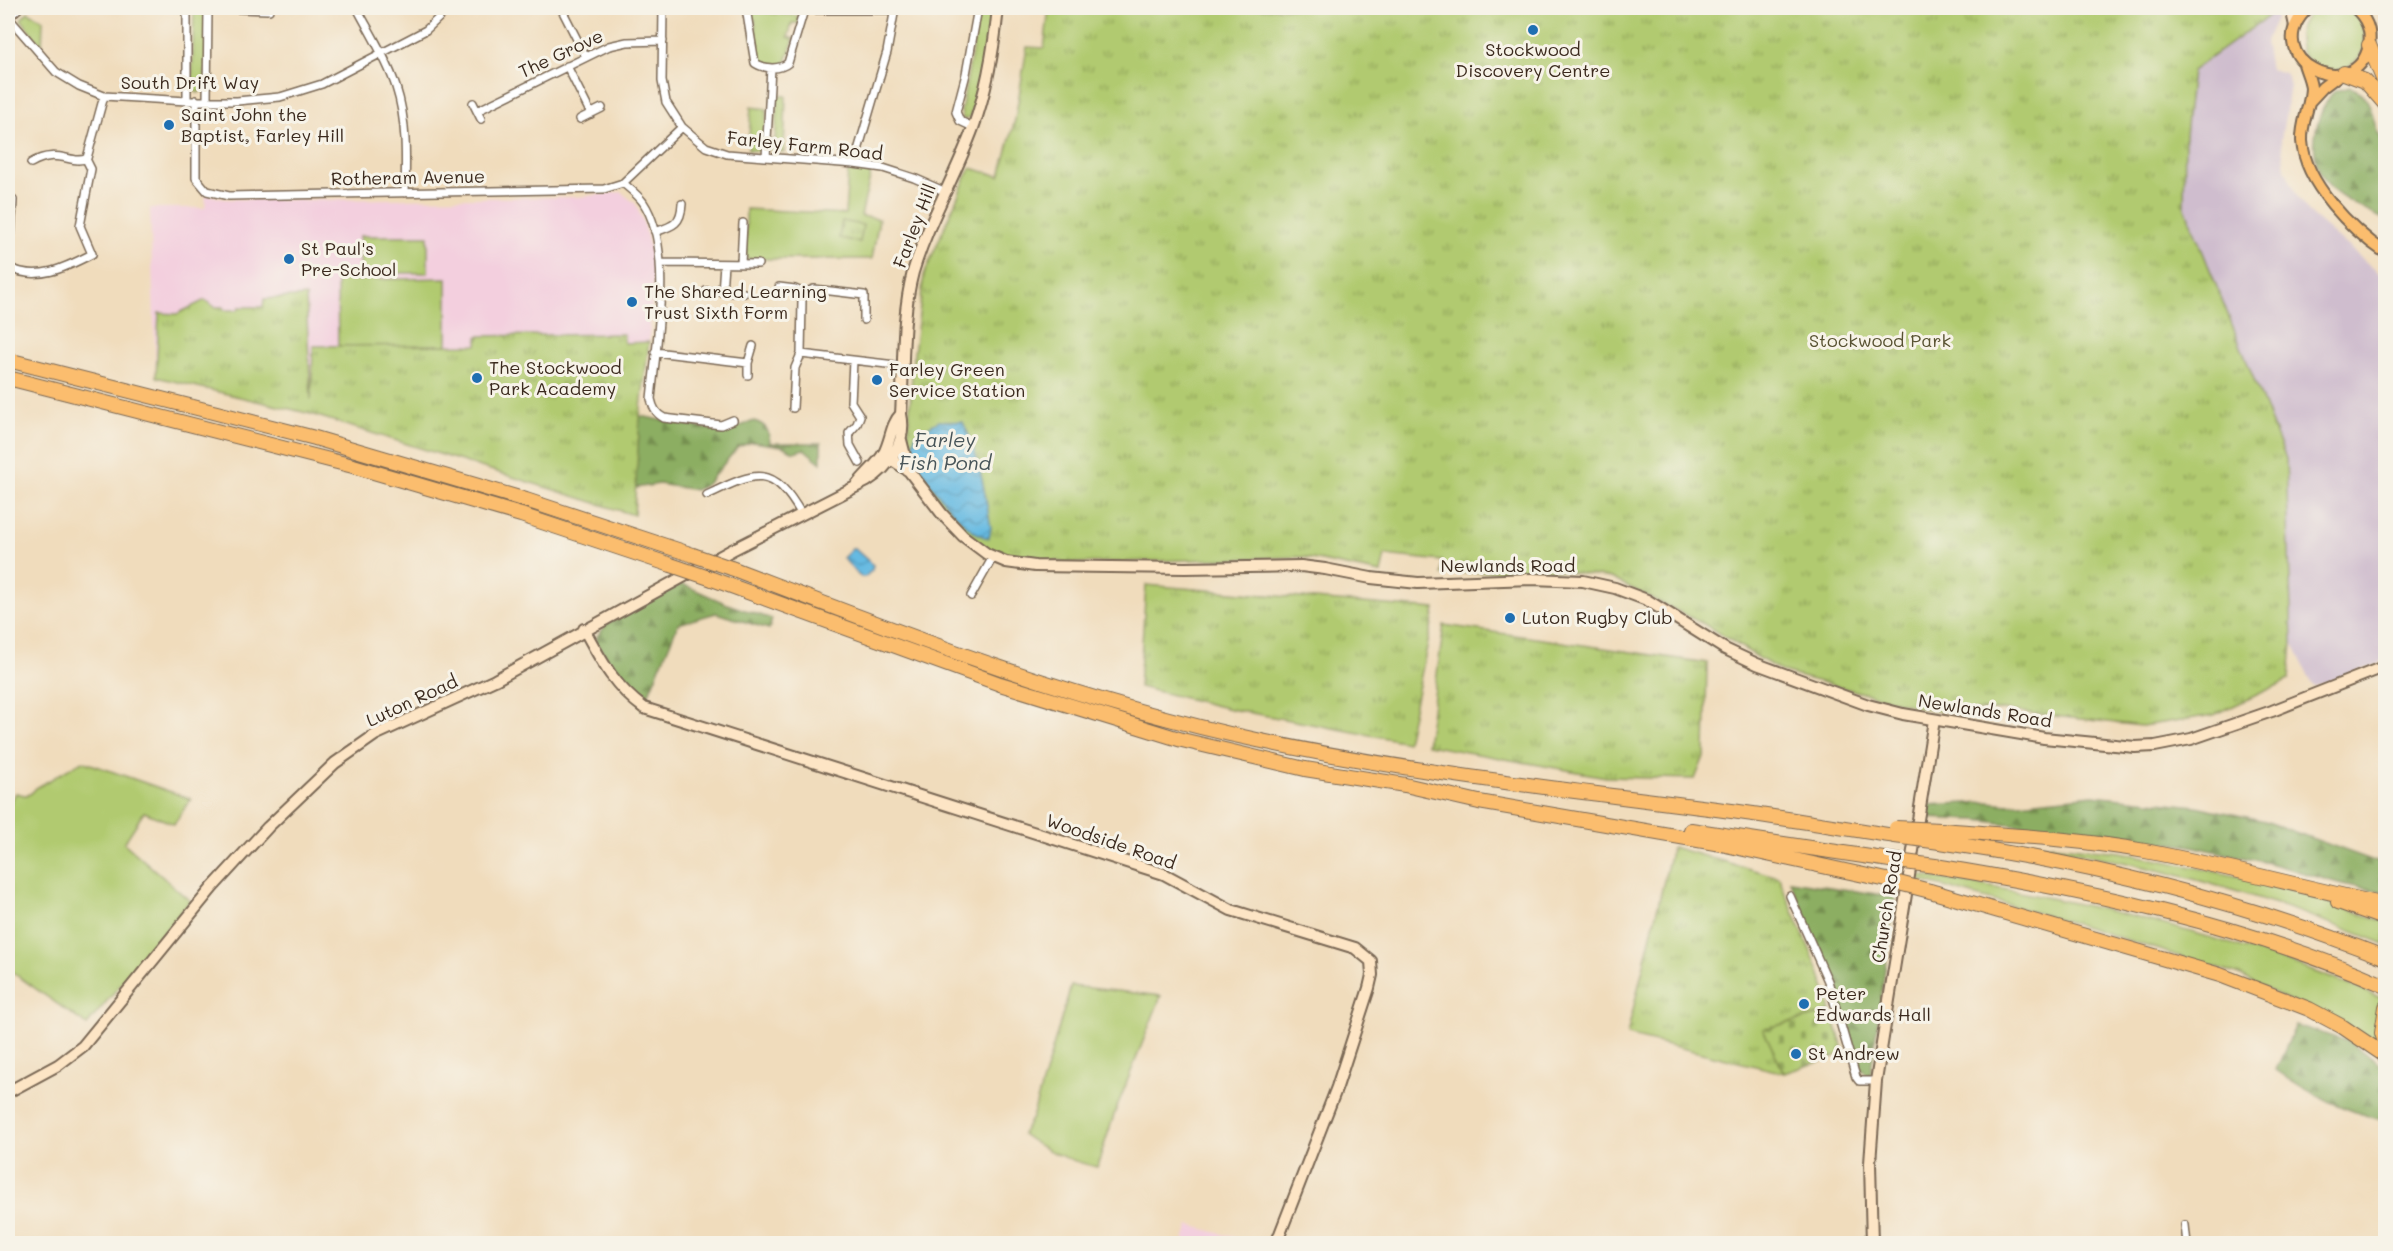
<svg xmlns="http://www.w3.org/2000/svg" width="2393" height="1251" font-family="Mali,sans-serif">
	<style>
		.built { fill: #f3cfde }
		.industrial { fill: #cfbdce }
		.green { fill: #b1ca6f; stroke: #767a46; stroke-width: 1.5 }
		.forest { fill: url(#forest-firs); stroke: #646c40; stroke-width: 1.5 }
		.cemetery { fill: url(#cemetery-stones); stroke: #767a46; stroke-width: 1.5 }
		.park { fill: url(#park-tufts); stroke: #767a46; stroke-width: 1.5 }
		.water { fill: url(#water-waves); stroke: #507280; stroke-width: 1.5 }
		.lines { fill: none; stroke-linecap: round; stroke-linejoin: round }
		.street-casing { stroke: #7a6855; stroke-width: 10 }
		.secondary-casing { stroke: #7a6855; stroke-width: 14 }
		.primary-casing { stroke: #7a6855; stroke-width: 14 }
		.highway-casing { stroke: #7a6855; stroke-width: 16 }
		.street { stroke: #fff; stroke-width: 7 }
		.secondary { stroke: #fde5c5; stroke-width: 10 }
		.primary { stroke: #fbbd6e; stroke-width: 10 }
		.highway { stroke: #fbbd6e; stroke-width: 14 }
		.highway-bridge-casing { stroke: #7a6855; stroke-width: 16; stroke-linecap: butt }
		.highway-bridge { stroke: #fbbd6e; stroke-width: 14 }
		.poi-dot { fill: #1f6fb2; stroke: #f7f3e8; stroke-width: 2 }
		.labels { text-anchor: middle; stroke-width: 6; stroke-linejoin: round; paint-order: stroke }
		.poi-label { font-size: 18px; fill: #3b2a1e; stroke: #f7f3e8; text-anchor: start }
		.street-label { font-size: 18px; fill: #3b2a1e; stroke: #f7f3e8 }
		.park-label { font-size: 18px; fill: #585232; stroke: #f7f3e8 }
		.water-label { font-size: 20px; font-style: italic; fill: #485559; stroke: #f7f3e8 }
	</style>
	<defs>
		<pattern id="forest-firs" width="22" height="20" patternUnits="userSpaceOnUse" patternTransform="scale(1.5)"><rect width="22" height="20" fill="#8cae62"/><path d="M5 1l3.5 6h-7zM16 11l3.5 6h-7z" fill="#748e50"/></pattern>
		<pattern id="cemetery-stones" width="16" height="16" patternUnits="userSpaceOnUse" patternTransform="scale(1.5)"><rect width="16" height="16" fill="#b1ca6f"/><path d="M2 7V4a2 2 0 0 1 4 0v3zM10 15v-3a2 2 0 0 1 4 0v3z" fill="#91a45b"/></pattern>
		<pattern id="park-tufts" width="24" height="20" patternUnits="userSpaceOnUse" patternTransform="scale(1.5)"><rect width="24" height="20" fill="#b1ca6f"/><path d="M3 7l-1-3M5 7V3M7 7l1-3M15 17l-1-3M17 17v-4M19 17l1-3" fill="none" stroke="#91a45b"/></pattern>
		<pattern id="water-waves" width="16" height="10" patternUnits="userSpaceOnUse" patternTransform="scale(1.5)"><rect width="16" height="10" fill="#65bae2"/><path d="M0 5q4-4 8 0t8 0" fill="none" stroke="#5497b7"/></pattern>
	</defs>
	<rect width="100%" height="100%" fill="#f7f3e8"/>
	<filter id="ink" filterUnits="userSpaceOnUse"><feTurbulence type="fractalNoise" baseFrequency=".0167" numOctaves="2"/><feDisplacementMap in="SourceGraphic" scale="12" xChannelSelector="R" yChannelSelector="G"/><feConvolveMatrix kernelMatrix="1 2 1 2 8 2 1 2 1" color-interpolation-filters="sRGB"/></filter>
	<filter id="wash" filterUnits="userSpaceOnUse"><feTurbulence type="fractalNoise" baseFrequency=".008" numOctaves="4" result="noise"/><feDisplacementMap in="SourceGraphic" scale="24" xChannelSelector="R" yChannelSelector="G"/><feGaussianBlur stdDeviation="1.35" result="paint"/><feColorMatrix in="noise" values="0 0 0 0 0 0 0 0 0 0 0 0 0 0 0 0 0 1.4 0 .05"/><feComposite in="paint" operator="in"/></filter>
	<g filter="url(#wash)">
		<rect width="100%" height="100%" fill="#f0dcbc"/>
		<path class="built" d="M 621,192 L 635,203 L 643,221 L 654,264 L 649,342 L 640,416 L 634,515 L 311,414 L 156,377 L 150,208 L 205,208 L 206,194 L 225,199 L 305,200 L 578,197 Z
			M 1189,1225 L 1240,1239 L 1239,1243 L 1183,1243 Z"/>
		<path class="industrial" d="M 2280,9 L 2265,42 L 2270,69 L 2285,73 L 2288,78 L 2290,86 L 2281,140 L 2285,169 L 2298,198 L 2312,216 L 2386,279 L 2385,659 L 2375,665 L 2314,687 L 2292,642 L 2184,205 L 2185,135 L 2192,71 Z"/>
		<path class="green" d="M2299 38a33 33 0 1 1 66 0a33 33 0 1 1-66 0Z
			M 194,8 L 207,8 L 205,88 L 198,93 L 192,89 Z
			M 980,8 L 993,8 C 989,45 981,81 970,117 L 963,120 L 961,111 Z
			M 750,11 L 799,16 L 798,23 L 792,23 L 788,37 L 794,39 L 786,62 L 782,65 L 761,64 L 757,61 L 752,35 L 756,33 L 755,19 L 749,19 Z
			M 28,12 L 43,20 L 42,47 L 21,19 Z
			M 772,96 L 786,96 L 784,152 L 771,151 L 768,140 L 775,140 L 778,103 L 771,102 Z
			M 751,107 L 767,109 L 764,145 L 759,151 L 748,150 Z
			M 848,171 L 871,173 L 861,216 L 879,219 L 872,259 L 746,259 L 746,209 L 845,214 Z
			M 360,236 L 428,236 L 428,273 L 360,273 Z
			M 447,278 L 447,345 L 338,347 L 337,280 Z
			M 82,761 L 191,799 L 174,824 L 144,812 L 124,843 L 190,901 L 87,1025 L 8,969 L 8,806 L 16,793 C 26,796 29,797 36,788 Z
			M 2031,843 L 2120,852 L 2275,884 L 2385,922 L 2385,944 C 2330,923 2275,902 2218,886 C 2156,868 2094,856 2031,843 Z
			M 1916,875 C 2076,898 2232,935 2381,998 L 2380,1046 L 2239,975 L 2070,922 L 1915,879 Z
			M 1071,986 L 1161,996 L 1115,1112 L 1097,1167 C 1071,1161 1044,1151 1022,1134 L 1032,1118 Z"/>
		<path class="forest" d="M 2350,87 C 2380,98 2368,130 2385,141 L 2385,220 C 2368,211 2347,203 2333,190 C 2305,164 2312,121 2333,92 Z
			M 640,416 L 724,432 L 754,421 C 767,425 769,431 770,443 L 821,443 L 821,463 L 804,449 L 794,452 L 782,446 L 752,442 L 738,447 L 707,484 L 696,490 L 659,484 L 635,488 Z
			M 682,584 L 727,604 L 772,619 L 769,629 L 716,613 L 678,624 L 646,700 L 624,684 L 596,642 L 597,636 L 608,623 Z
			M 2093,795 L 2196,806 L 2265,821 L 2385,865 L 2385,892 L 2342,884 L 2269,863 L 2191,846 L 1977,820 L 1925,818 L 1927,805 L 1987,802 L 2009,804 Z
			M 1790,881 L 1895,897 L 1870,1077 L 1859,1067 L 1832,976 Z
			M 2296,1025 L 2349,1042 L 2385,1068 L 2385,1121 C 2341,1109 2313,1096 2276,1070 Z"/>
		<path class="cemetery" d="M 1831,1012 L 1845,1053 L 1784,1073 L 1762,1029 Z"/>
		<path class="park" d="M 1047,8 L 2280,8 L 2192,71 L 2185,135 L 2184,205 L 2286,459 L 2292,642 L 2289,680 L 2214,715 L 2142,726 L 2002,710 L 1933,711 L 1782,672 L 1704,624 L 1611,578 L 1546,569 L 1442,574 L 1442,561 L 1385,555 L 1381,573 L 1302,557 L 1077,563 L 996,556 L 947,516 L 907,450 L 913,361 L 924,275 L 970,168 L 1000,176 L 1015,120 L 1027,47 L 1044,48 L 1049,8 Z
			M 842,221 L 863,225 L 860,242 L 839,238 Z
			M 306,296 L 311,400 L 313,346 L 477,345 L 478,336 L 624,334 L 624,343 L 649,342 L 640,416 L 634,515 L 311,414 L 156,377 L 159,313 L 177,314 L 205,300 L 215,307 L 223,307 L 224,310 L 238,310 L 239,307 L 263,307 L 264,299 Z
			M 1146,585 L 1435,609 L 1407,742 L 1230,709 L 1139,687 Z
			M 1444,625 L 1707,663 L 1705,754 L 1695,779 L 1606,777 L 1427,745 Z
			M 1672,847 L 1779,877 C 1795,922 1821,964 1831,1012 L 1763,1029 L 1784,1073 L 1627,1035 Z"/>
		<path class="water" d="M 939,421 L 963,422 C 980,458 984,489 991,528 L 989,538 C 962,534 924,475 909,453 L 916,434 Z
			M 852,549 L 855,549 L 873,565 L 872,570 L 865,577 L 861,577 L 843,558 Z"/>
	</g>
	<g filter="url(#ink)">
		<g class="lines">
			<g class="street-casing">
				<path id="street" d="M 163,8 L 187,8
					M 208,8 L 269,10
					M 357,8 C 370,33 387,59 396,87 C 407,120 406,158 405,193
					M 561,8 L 586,57
					M 663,8 L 662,81 L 666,102 L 682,127 L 706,147 L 727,154 L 854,164 L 883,168 L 914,178 L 946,192
					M 746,8 L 755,63 C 764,69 780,70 788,63 L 804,10
					M 777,8 L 804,10 L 895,10
					M 8,17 L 56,72 L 79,86 L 104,96 L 187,101 L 237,101 L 280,97 L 322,84 L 426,30 L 449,8
					M 8,18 L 19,8
					M 567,66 L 591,114
					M 196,100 L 196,178 L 207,191 L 229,196 L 604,189 L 623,183 L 682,127
					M 187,101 L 187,8
					M 207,101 L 208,8
					M 473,103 L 481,119
					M 477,111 L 609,46 L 627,42 L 663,41
					M 580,119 L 602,108
					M 973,127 L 960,121 L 956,112 L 966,74 L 978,8
					M 766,157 L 771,68
					M 31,163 C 57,147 73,166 87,158 L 104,96
					M 854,164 L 887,52 L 895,8
					M 623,183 C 630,189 638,195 643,202 C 674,248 656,346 651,399 C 653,408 656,414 664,418 L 721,425 L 733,420
					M 655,232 C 673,226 681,224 682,204
					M 661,263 L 758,264
					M 741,263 L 743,223
					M 724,264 L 722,292 L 744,293
					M 8,265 L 10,254 L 13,200
					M 8,267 C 37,282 65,268 92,254 L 80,226 L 91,169 L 86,159
					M 779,287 L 795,289 L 804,293
					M 706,291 L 722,292
					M 655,352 L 748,363
					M 801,354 L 904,366
					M 853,361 L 851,402 L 860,416 L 857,424 L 849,433 L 850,445 L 860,463
					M 748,375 L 748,363 L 753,346
					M 793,408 L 795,368 L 801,354 L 802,300 L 804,293 L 814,289 L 864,295 L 864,320
					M 707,495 C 755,472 772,462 802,515
					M 971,596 L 993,557
					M 1790,896 L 1828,981 L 1856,1077 L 1859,1081 L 1876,1081
					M 2185,1225 L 2187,1244"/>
			</g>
			<g class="secondary-casing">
				<path id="secondary" d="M 2291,8 L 2295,26
					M 901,440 L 909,471
					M 883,454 L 909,471 L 942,514 L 963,536 L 987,554 L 1006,562 L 1035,566 L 1185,568 L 1301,566 L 1325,569 L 1371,578 L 1418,583 L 1532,579 L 1583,581 L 1615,588 L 1647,600 L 1725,649 L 1757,664 L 1868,705 L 1903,714 L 2044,738 L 2135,747 L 2155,746 L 2191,739 L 2272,711 L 2386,666
					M 856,486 C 865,474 877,465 884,453 C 891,440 891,424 901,414
					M 584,629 C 602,662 614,686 644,708 L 1164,874 L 1231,910 L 1355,948 L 1371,961 L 1372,975 L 1369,988 L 1337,1087 L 1276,1244
					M 8,1092 L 58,1065 L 83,1046 L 212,888 L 268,827 L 335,763 L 375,735 L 495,680 L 732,550 L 867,481 C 890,467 907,441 901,414 C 904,367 901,317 913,272 C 928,222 955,177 973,128 C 987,90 994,48 998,8
					M 1872,1244 L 1870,1163 L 1876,1081 L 1934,720"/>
			</g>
			<g class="primary-casing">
				<path id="primary" d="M 2308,8 C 2255,59 2356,108 2369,45 C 2372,30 2365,17 2355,8
					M 2304,64 C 2306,71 2310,79 2311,87 C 2311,105 2301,122 2302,141 C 2305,184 2352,230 2386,253
					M 2309,102 L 2323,87 L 2339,75"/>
			</g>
			<g class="highway-casing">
				<path id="highway" d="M 2369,45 L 2386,86
					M 2344,73 L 2365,81 L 2386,105
					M 8,360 L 315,438 L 526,500 L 693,555
					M 8,378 L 353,466 L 521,515 L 671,565
					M 731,568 C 903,634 1077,702 1257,740 C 1419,775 1583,791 1746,813 C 1796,820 1845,828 1895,836
					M 712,579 L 1000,684 L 1182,740 L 1305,769 L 1405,785 L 1479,802 L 1721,844 L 1887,880
					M 1691,830 L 1890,860
					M 1941,830 C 2009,835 2078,839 2145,851 C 2226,866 2305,888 2386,905
					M 1940,842 C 2092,864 2242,901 2386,958
					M 1935,866 C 2089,891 2241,923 2386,986
					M 1930,891 L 2220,975 L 2309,1009 L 2343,1027 L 2386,1056
					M 2338,902 L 2386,919
					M 2386,1007 L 2382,1033 L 2386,1045"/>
			</g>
			<use href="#street" class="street"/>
			<use href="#secondary" class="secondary"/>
			<use href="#primary" class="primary"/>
			<use href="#highway" class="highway"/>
			<g class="highway-bridge-casing">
				<path id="highway-bridge" d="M 693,555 L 731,568
					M 671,565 L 712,579
					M 1896,828 L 1941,830
					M 1895,836 L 1940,842
					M 1890,860 L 1935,866
					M 1887,880 L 1930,891"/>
			</g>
			<use href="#highway-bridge" class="highway-bridge"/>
		</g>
	</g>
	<g class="poi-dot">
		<circle cx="1533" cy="30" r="6"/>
		<circle cx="169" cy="125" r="6"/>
		<circle cx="289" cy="259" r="6"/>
		<circle cx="632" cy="302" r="6"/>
		<circle cx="477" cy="378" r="6"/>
		<circle cx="877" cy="380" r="6"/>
		<circle cx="1510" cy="618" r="6"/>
		<circle cx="1804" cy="1004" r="6"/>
		<circle cx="1796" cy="1054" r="6"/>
	</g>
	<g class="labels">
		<g class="poi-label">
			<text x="1533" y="56" text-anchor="middle">Stockwood<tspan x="1533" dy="21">Discovery Centre</tspan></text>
			<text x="181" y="121">Saint John the<tspan x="181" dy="21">Baptist, Farley Hill</tspan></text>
			<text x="301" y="255">St Paul's<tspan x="301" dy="21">Pre-School</tspan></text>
			<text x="644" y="298">The Shared Learning<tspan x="644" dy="21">Trust Sixth Form</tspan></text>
			<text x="489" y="374">The Stockwood<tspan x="489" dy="21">Park Academy</tspan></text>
			<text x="889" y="376">Farley Green<tspan x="889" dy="21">Service Station</tspan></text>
			<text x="1522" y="624">Luton Rugby Club</text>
			<text x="1816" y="1000">Peter<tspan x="1816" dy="21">Edwards Hall</tspan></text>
			<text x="1808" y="1060">St Andrew</text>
		</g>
		<g class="street-label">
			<text transform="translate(561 54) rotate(-25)" y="6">The Grove</text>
			<text x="190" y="89">South Drift Way</text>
			<text transform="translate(805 146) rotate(6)" y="6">Farley Farm Road</text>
			<text transform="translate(408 178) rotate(-1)" y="6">Rotheram Avenue</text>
			<text transform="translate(915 226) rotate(-69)" y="6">Farley Hill</text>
			<text x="1508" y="572">Newlands Road</text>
			<text transform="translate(412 701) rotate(-25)" y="6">Luton Road</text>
			<text transform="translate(1985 711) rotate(9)" y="6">Newlands Road</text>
			<text transform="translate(1111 842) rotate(19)" y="6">Woodside Road</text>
			<text transform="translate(1887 907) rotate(-81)" y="6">Church Road</text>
		</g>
		<g class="park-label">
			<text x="1880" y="347">Stockwood Park</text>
		</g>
		<g class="water-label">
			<text x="945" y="447">Farley<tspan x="945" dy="23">Fish Pond</tspan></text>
		</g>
	</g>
	<rect width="2393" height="1251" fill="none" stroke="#f7f3e8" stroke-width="30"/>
</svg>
